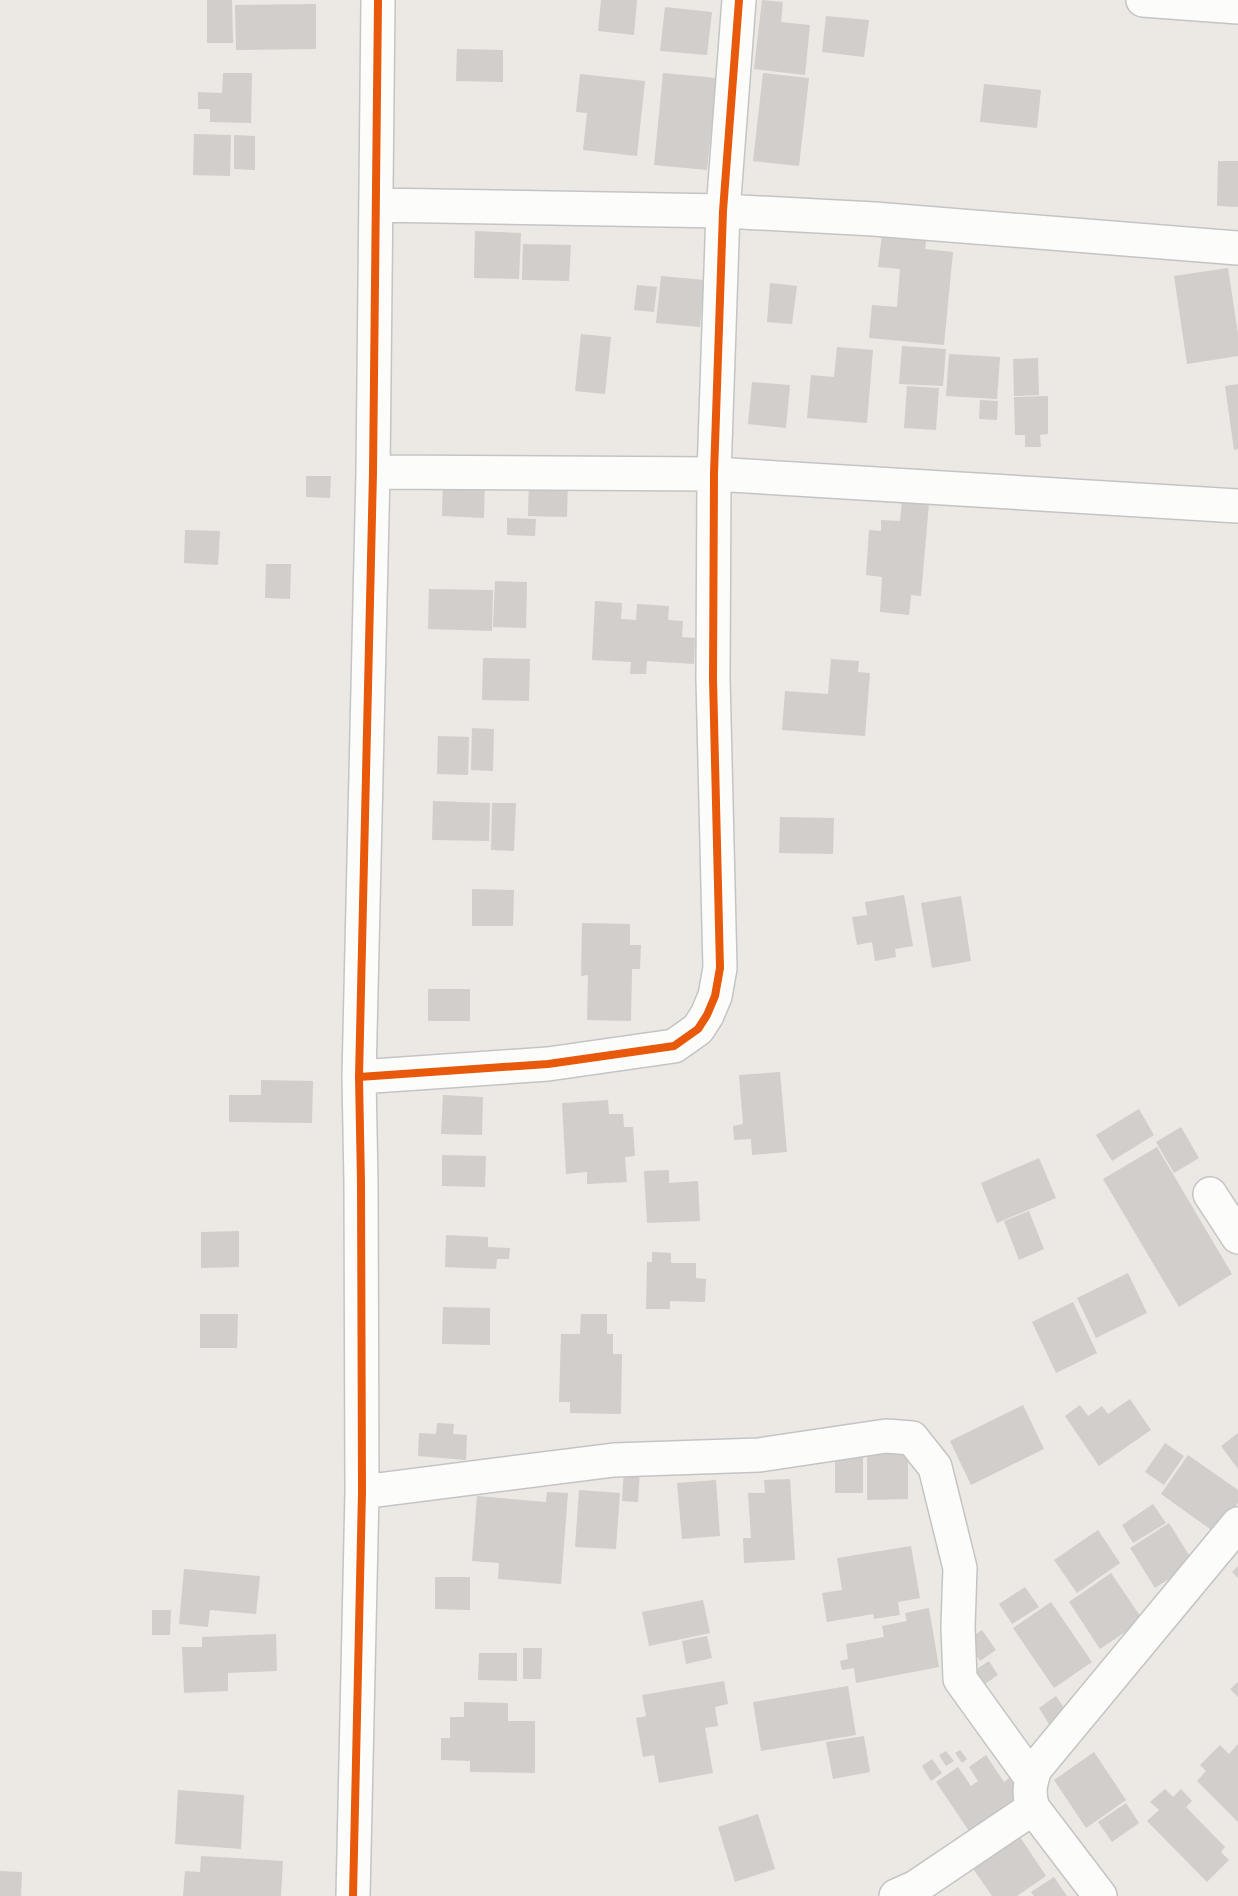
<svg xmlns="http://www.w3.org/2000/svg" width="1238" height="1896" font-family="'Alegreya Sans',sans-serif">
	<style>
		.building { fill: #d1cecb }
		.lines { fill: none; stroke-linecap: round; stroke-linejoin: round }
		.minor-casing { stroke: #c5c4c5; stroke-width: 36 }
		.minor { stroke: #fcfcfb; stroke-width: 33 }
		.cycleway-casing { stroke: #fff; stroke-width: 11 }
		.cycleway { stroke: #e8590c; stroke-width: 8 }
	</style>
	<rect width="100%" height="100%" fill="#ece8e4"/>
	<path class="building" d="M 207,0 L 232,0 L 233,43 L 207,43 Z
		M 601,0 L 637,0 L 634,35 L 598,31 Z
		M 762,0 L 783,2 L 781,22 L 810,25 L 805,75 L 754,69 Z
		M 316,4 L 316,49 L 236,50 L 235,5 Z
		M 665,7 L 712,12 L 707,55 L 660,51 Z
		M 826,16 L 869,20 L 864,57 L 822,52 Z
		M 457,49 L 503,50 L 503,82 L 456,81 Z
		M 223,73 L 252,73 L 251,123 L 210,122 L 210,109 L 198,109 L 198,92 L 222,93 Z
		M 663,73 L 717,78 L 707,170 L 654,165 Z
		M 763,73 L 809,78 L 799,166 L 753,161 Z
		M 580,74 L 645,81 L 637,156 L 583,150 L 587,113 L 576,112 Z
		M 984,84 L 1041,90 L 1037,128 L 980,122 Z
		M 194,134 L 231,135 L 230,176 L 193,175 Z
		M 234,135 L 255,136 L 255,170 L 234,169 Z
		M 1218,161 L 1238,161 L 1238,207 L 1217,206 Z
		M 883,227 L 927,231 L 925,249 L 953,252 L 944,345 L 869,338 L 872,305 L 897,307 L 900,269 L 878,267 Z
		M 475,231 L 521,233 L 519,279 L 474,278 Z
		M 523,244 L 571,245 L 569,281 L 522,280 Z
		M 1228,268 L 1238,334 L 1238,356 L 1187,364 L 1174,276 Z
		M 661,276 L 704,280 L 700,327 L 656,323 Z
		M 770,283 L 797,286 L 792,324 L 767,322 Z
		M 637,285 L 657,287 L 654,312 L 634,310 Z
		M 581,334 L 611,337 L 605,394 L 575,391 Z
		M 902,346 L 946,349 L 943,386 L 899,384 Z
		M 837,347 L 873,350 L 867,423 L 807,418 L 811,375 L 834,377 Z
		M 949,354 L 1000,357 L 997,399 L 946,396 Z
		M 1038,358 L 1039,395 L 1014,396 L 1013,359 Z
		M 752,382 L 790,385 L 786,428 L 748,424 Z
		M 1238,384 L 1238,449 L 1234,450 L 1225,386 Z
		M 907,386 L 939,388 L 936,430 L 904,428 Z
		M 1048,396 L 1048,434 L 1040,435 L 1041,447 L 1025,447 L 1025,435 L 1015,435 L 1014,397 Z
		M 980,400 L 998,401 L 997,420 L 979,419 Z
		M 443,473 L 485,474 L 484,518 L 442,516 Z
		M 306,476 L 331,476 L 330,498 L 306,497 Z
		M 529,479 L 568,480 L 567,517 L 528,516 Z
		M 902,501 L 929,503 L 921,596 L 911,595 L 909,615 L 880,612 L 882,577 L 866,575 L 869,530 L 881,531 L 881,520 L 900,521 Z
		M 507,518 L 536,519 L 535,536 L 507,535 Z
		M 185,530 L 220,531 L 218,565 L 184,563 Z
		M 266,564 L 291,564 L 290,599 L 265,598 Z
		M 495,581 L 527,582 L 526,628 L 493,627 Z
		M 429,589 L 493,590 L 492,631 L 428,629 Z
		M 595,601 L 622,603 L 621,619 L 636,620 L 637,604 L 669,606 L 668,620 L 683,621 L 682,637 L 695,638 L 694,664 L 647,661 L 646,674 L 630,674 L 631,662 L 592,660 Z
		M 483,658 L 530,659 L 529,701 L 482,700 Z
		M 831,659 L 859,661 L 858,672 L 870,673 L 865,736 L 782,730 L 785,691 L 828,694 Z
		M 472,728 L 494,729 L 493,771 L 471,770 Z
		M 438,736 L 469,737 L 468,775 L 437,774 Z
		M 433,801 L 490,803 L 489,841 L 432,840 Z
		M 492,803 L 516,803 L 514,851 L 491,850 Z
		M 780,817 L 834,818 L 833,854 L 779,853 Z
		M 472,889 L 514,890 L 513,926 L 472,926 Z
		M 904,895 L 913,946 L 895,949 L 896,957 L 875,961 L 872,942 L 857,945 L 852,917 L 867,915 L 865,902 Z
		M 961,896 L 971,961 L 932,968 L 921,903 Z
		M 582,923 L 630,924 L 630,945 L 641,945 L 640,969 L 632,969 L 631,1021 L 587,1020 L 588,975 L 581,976 Z
		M 428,989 L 470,989 L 470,1021 L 428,1021 Z
		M 780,1072 L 787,1152 L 752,1155 L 751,1139 L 734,1140 L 733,1126 L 743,1124 L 739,1075 Z
		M 261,1080 L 313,1081 L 312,1123 L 229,1122 L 229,1095 L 261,1095 Z
		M 443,1095 L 483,1097 L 482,1135 L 441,1134 Z
		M 608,1100 L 609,1114 L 623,1114 L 624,1127 L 633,1127 L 635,1156 L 625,1157 L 627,1182 L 587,1184 L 587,1172 L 566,1174 L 562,1103 Z
		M 1139,1109 L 1154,1135 L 1112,1161 L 1096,1135 Z
		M 1181,1127 L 1199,1158 L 1174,1173 L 1156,1142 Z
		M 1157,1147 L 1232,1274 L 1179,1307 L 1103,1179 Z
		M 442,1155 L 486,1156 L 485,1187 L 442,1186 Z
		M 1039,1158 L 1056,1198 L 997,1223 L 981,1183 Z
		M 669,1170 L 669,1183 L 698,1181 L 700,1221 L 647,1223 L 644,1171 Z
		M 1029,1211 L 1044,1249 L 1019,1260 L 1004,1221 Z
		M 239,1231 L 239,1267 L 201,1268 L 201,1232 Z
		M 446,1235 L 488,1237 L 488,1247 L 510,1248 L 509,1259 L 497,1259 L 496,1269 L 445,1267 Z
		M 652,1252 L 671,1253 L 671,1263 L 696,1263 L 696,1278 L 706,1279 L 705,1302 L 670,1301 L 670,1309 L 646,1309 L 647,1262 L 652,1262 Z
		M 1128,1273 L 1147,1313 L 1096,1338 L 1077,1298 Z
		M 1073,1302 L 1097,1353 L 1056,1373 L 1032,1322 Z
		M 443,1307 L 490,1308 L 490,1345 L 442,1344 Z
		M 200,1314 L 238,1314 L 237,1348 L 200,1348 Z
		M 581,1314 L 607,1314 L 607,1334 L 613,1334 L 613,1354 L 622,1354 L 621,1414 L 570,1413 L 570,1402 L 559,1402 L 561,1334 L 580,1334 Z
		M 1130,1399 L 1151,1430 L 1099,1466 L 1065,1416 L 1080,1405 L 1088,1416 L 1102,1406 L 1108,1414 Z
		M 1023,1405 L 1044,1449 L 971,1485 L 950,1441 Z
		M 437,1423 L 454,1424 L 453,1434 L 467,1435 L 466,1460 L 418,1456 L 419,1433 L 436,1434 Z
		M 1238,1433 L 1238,1469 L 1221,1446 Z
		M 1165,1443 L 1184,1456 L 1164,1485 L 1145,1472 Z
		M 867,1452 L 908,1452 L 908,1499 L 867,1500 Z
		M 1188,1455 L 1238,1490 L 1238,1503 L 1217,1534 L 1161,1494 Z
		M 835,1457 L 863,1457 L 863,1493 L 835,1493 Z
		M 624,1468 L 640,1469 L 638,1502 L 622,1501 Z
		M 790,1479 L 795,1560 L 744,1563 L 743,1538 L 751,1538 L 748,1493 L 765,1493 L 764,1480 Z
		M 716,1480 L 720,1536 L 682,1539 L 677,1483 Z
		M 579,1490 L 620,1493 L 616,1549 L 575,1547 Z
		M 547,1492 L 568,1493 L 561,1584 L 498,1579 L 499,1563 L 472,1561 L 477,1496 L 546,1502 Z
		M 1153,1504 L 1166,1523 L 1133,1543 L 1122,1525 Z
		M 1169,1523 L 1194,1563 L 1155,1588 L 1130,1548 Z
		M 1098,1530 L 1120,1563 L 1077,1593 L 1054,1560 Z
		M 911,1546 L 920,1598 L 898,1602 L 900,1615 L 874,1619 L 873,1614 L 827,1622 L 822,1593 L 842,1590 L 837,1558 Z
		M 1238,1566 L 1238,1578 L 1232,1572 Z
		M 184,1569 L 260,1576 L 256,1614 L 210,1610 L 208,1627 L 179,1624 Z
		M 1111,1573 L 1143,1620 L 1100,1649 L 1069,1602 Z
		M 435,1577 L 470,1577 L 470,1610 L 435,1609 Z
		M 1025,1587 L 1039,1607 L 1012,1624 L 999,1604 Z
		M 703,1600 L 710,1633 L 649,1646 L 642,1612 Z
		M 1051,1602 L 1092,1662 L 1054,1688 L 1013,1628 Z
		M 929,1608 L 939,1667 L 856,1683 L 854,1668 L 842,1670 L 840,1661 L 848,1659 L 846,1644 L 884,1637 L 882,1626 L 907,1621 L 905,1613 Z
		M 152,1610 L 171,1610 L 170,1635 L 152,1635 Z
		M 982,1630 L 996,1650 L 980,1661 L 967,1640 Z
		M 276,1634 L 277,1671 L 228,1673 L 228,1691 L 184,1693 L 182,1647 L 202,1647 L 202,1637 Z
		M 707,1636 L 712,1658 L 686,1664 L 682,1641 Z
		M 523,1648 L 542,1648 L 541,1679 L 523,1679 Z
		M 479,1653 L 517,1653 L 517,1681 L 478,1680 Z
		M 989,1661 L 998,1675 L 985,1684 L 975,1670 Z
		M 724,1681 L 728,1704 L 715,1707 L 718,1726 L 705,1728 L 713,1773 L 659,1783 L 654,1755 L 643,1757 L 636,1718 L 646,1716 L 642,1695 Z
		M 1238,1682 L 1238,1697 L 1230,1689 Z
		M 848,1686 L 856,1735 L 761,1751 L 753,1702 Z
		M 1056,1696 L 1068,1713 L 1050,1726 L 1039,1708 Z
		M 464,1702 L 508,1703 L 508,1721 L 535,1721 L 535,1773 L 470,1772 L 470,1761 L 441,1760 L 441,1738 L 450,1738 L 450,1717 L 464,1717 Z
		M 864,1736 L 870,1772 L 833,1779 L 826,1742 Z
		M 1238,1744 L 1238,1822 L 1197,1781 L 1206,1771 L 1200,1765 L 1220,1745 L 1229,1754 Z
		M 960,1750 L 967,1759 L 962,1763 L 955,1753 Z
		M 946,1751 L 954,1761 L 946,1766 L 939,1755 Z
		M 1094,1752 L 1126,1800 L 1086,1828 L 1054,1780 Z
		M 986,1755 L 1004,1782 L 1016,1773 L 1027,1789 L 1014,1798 L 1019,1806 L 973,1837 L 936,1782 L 958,1767 L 971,1786 L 978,1781 L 969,1767 Z
		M 932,1759 L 942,1773 L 931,1781 L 922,1766 Z
		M 1165,1789 L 1173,1797 L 1181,1789 L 1192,1801 L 1186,1807 L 1225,1847 L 1221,1852 L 1229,1860 L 1207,1882 L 1147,1821 L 1159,1810 L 1150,1802 Z
		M 178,1790 L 244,1795 L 241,1849 L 175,1844 Z
		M 1126,1803 L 1139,1823 L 1112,1842 L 1098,1822 Z
		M 758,1814 L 775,1869 L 735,1882 L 718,1827 Z
		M 1014,1828 L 1046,1876 L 1017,1896 L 992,1896 L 967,1860 Z
		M 201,1856 L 283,1861 L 281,1896 L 183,1896 L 185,1871 L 200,1872 Z
		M 0,1871 L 22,1872 L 21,1896 L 0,1896 Z
		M 1054,1877 L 1067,1896 L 1034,1896 L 1031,1892 Z"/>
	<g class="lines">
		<g class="minor-casing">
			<path id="minor" d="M 1143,0 L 1238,7
				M 377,205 L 723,211 L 874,219 L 1238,248
				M 373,472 L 714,474 L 1238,506
				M 359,1077 L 548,1064 L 674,1046 L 698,1029 L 707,1015 L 715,996 L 720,968 L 713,679 L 714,474 L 723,211 L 739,0
				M 1210,1194 L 1238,1237
				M 362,1492 L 614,1460 L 759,1455 L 886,1436 L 912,1438 L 935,1467 L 960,1568 L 958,1627 L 960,1679 L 1032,1779
				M 353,1896 L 362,1492 L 361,1183 L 359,1077 L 373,472 L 378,0
				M 896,1896 L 916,1887 L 1033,1808
				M 1100,1896 L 1033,1808 C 1028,1793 1030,1784 1035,1769 L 1238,1524"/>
		</g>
		<use href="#minor" class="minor"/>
		<g class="cycleway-casing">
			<path id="cycleway" d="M 359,1077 L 548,1064 L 674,1046 L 698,1029 L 707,1015 L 715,996 L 720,968 L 713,679 L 714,474 L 723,211 L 739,0
				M 353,1896 L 362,1492 L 361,1183 L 359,1077 L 373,472 L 378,0"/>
		</g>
		<use href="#cycleway" class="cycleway"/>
	</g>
</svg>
